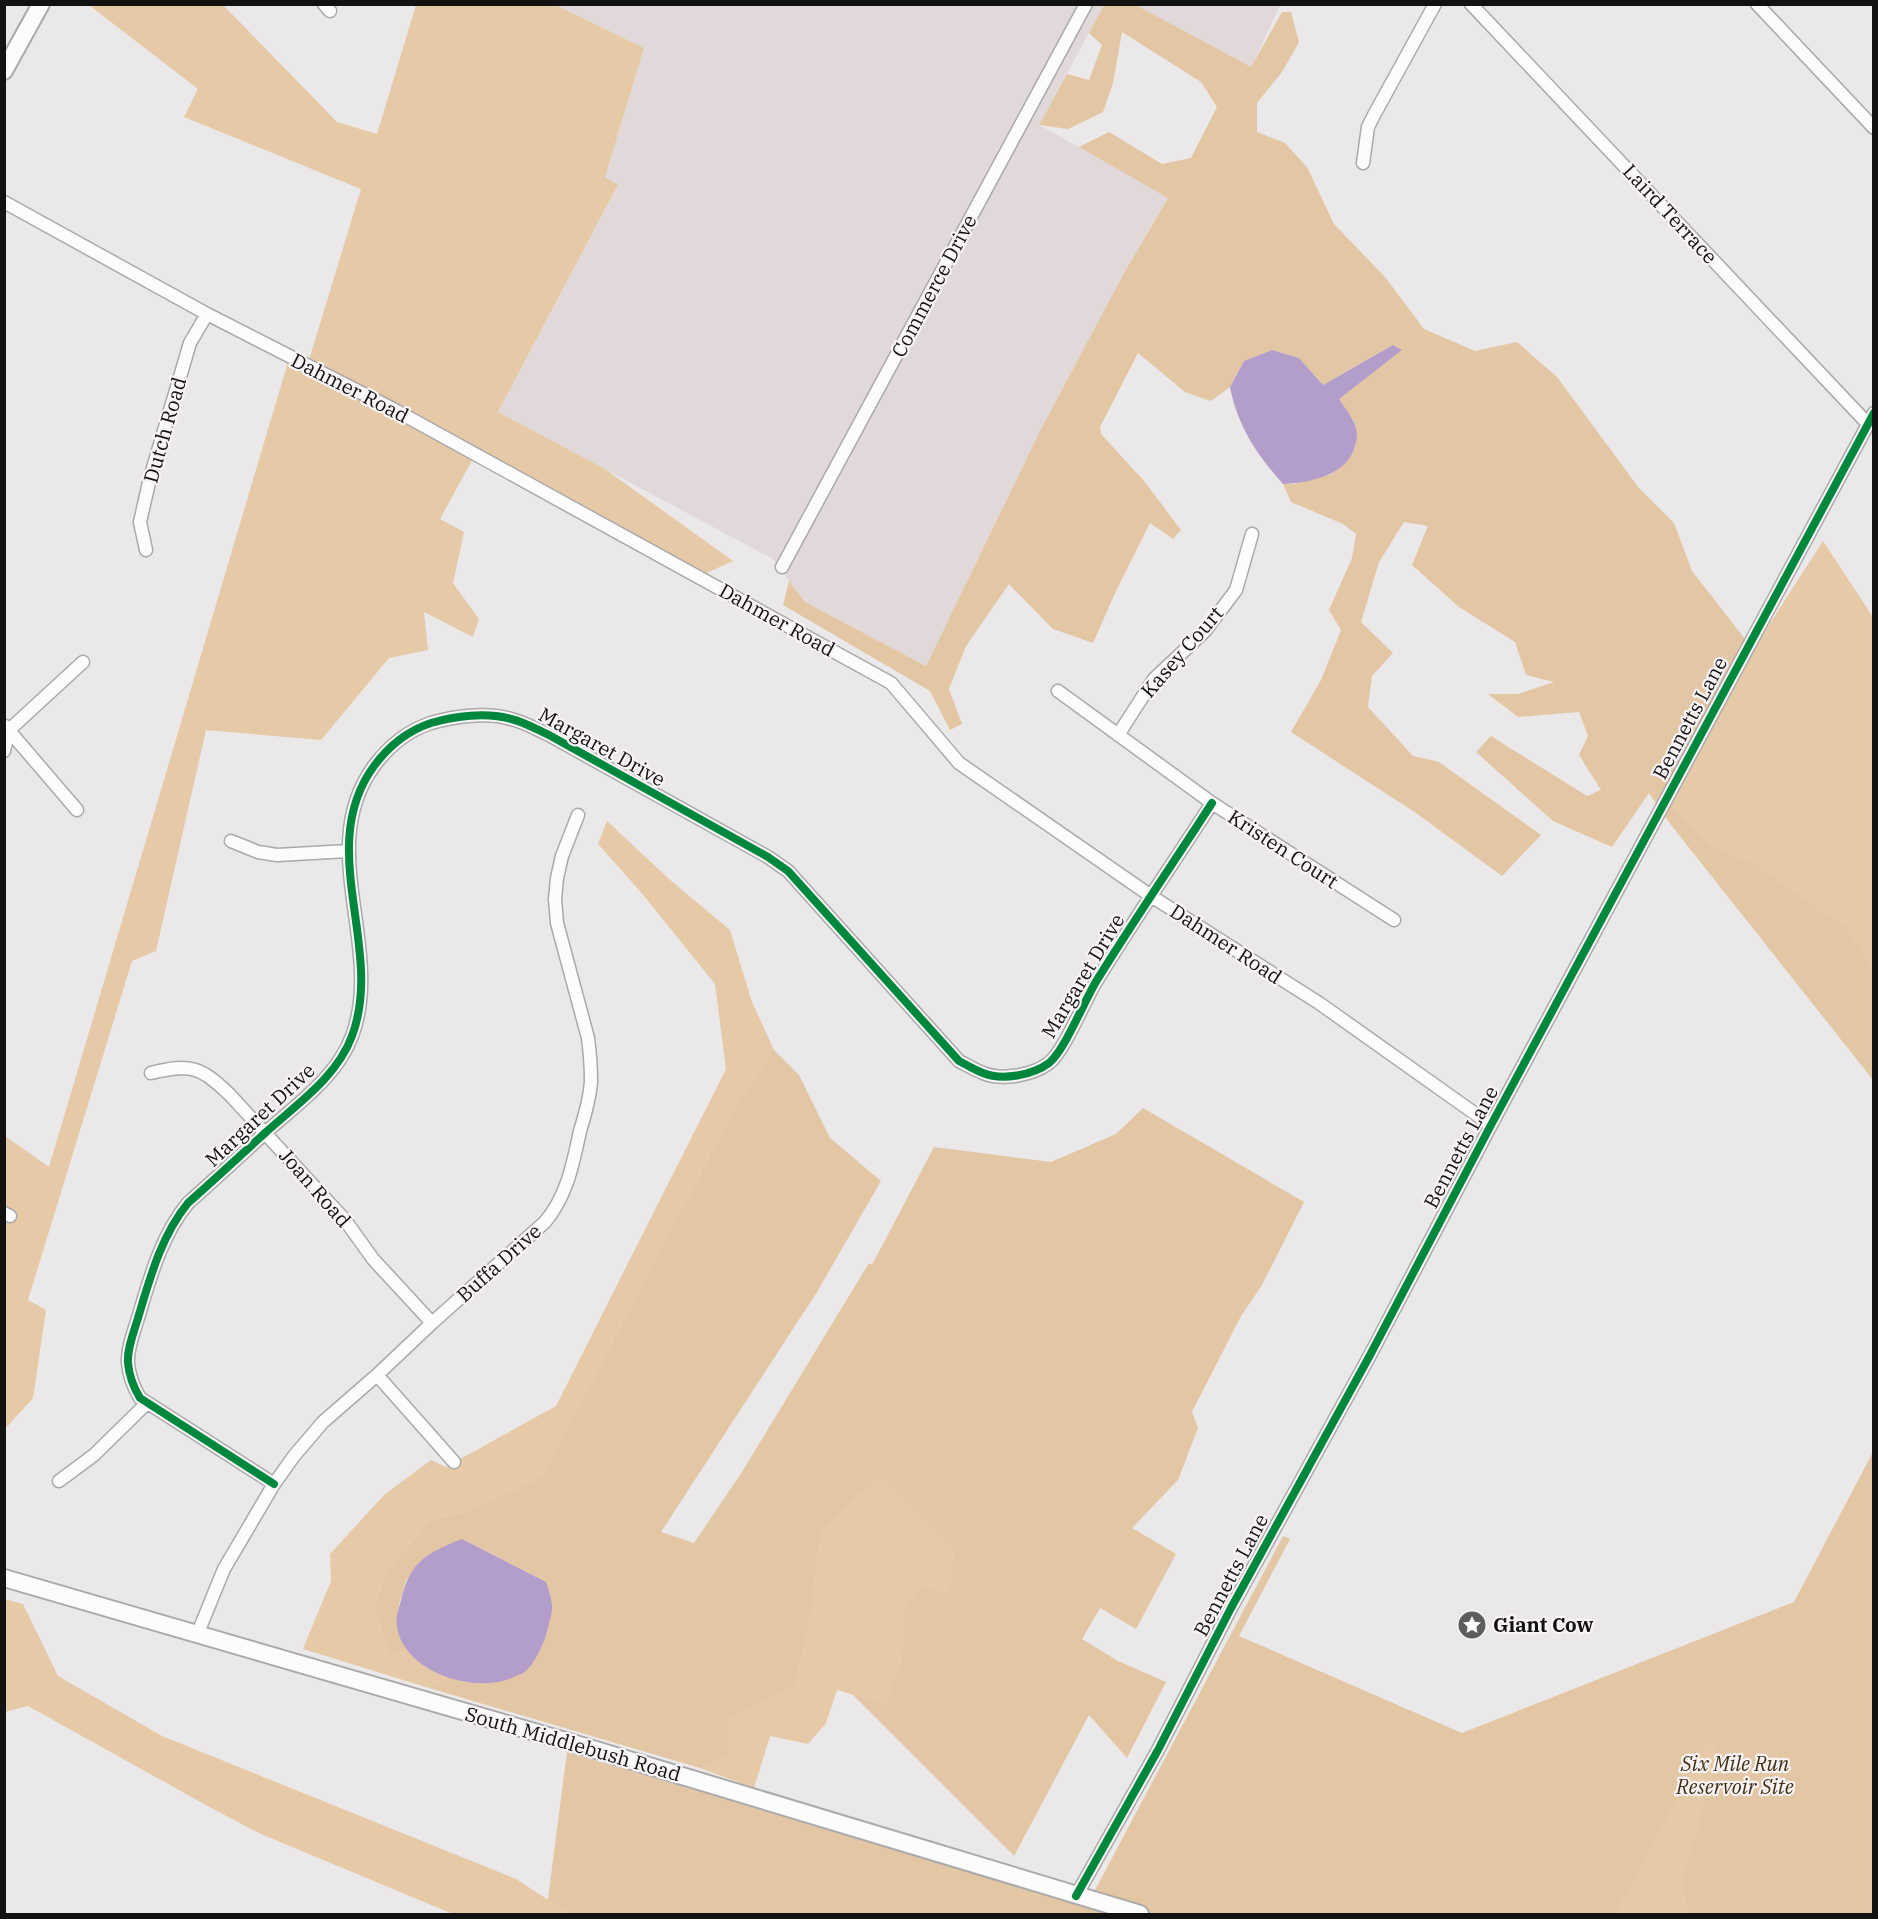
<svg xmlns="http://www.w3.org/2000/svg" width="1878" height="1919" font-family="'IBM Plex Serif',serif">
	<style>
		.built { fill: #e0d8d9 }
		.green { fill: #e3c7a5 }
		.forest { fill: #e6c9a7 }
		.water { fill: #b39ecb }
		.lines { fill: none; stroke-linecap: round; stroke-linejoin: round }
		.street-casing { stroke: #aba9a9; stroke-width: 15 }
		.secondary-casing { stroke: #aba9a9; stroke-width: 20 }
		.street { stroke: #fcfcfc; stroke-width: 12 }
		.secondary { stroke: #fcfcfc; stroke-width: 16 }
		.cycleway-casing { stroke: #f8f4f5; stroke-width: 11 }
		.cycleway { stroke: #00873e; stroke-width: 8 }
		.labels { text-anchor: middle; stroke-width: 4.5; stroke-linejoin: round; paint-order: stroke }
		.street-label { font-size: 20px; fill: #131212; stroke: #f8f4f5 }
		.poi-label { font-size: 20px; font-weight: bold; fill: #131212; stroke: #f8f4f5; text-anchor: start }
		.park-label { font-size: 20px; font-style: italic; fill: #422d11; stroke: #f8f4f5 }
	</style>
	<rect width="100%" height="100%" fill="#eae8e8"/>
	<path class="built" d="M 556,5 L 1104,5 L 1039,125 L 1168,197 L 1124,273 L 1041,429 L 926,666 L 805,602 L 773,559 L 498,412 L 618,186 L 605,177 L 644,48 Z
		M 1136,5 L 1280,5 L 1251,68 Z"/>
	<path class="green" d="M 1104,5 L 1136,5 L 1251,67 L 1282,12 L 1291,12 L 1299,42 L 1282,72 L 1257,103 L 1257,132 L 1285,143 L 1307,167 L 1334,224 L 1385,277 L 1424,329 L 1475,351 L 1517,342 L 1557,377 L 1639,488 L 1674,523 L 1692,571 L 1745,639 L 1756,659 L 1873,808 L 1873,1080 L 1671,825 L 1649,793 L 1612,847 L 1553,821 L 1476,752 L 1491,736 L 1587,796 L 1601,790 L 1579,755 L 1588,736 L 1579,712 L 1518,717 L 1488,694 L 1518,694 L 1554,682 L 1526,675 L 1515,642 L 1459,607 L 1412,565 L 1428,526 L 1404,522 L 1379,562 L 1361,622 L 1393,653 L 1372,676 L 1368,707 L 1413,756 L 1439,762 L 1541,835 L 1502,876 L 1416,813 L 1291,732 L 1321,680 L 1341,630 L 1329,610 L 1352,558 L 1356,534 L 1343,524 L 1291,502 L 1283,484 L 1294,484 L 1332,474 L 1354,422 L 1338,399 L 1401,350 L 1393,345 L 1323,385 L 1299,358 L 1272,350 L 1244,361 L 1230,387 L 1211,401 L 1185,392 L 1138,353 L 1100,427 L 1101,434 L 1145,482 L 1181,530 L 1173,539 L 1150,523 L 1116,591 L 1093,643 L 1053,629 L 1009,584 L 966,646 L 949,689 L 962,724 L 950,730 L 930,691 L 783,605 L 789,581 L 805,602 L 926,666 L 1041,429 L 1124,273 L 1168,198 L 1079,147 L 1109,132 L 1162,164 L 1191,158 L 1217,107 L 1201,82 L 1122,32 L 1113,83 L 1103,112 L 1068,129 L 1039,125 L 1067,74 L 1089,80 L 1102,45 L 1089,33 Z
		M 774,1050 L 799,1075 L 830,1138 L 881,1181 L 817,1292 L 661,1532 L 694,1543 L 742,1472 L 869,1263 L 872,1265 L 934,1147 L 1051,1162 L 1116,1134 L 1143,1108 L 1304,1202 L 1262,1285 L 1241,1316 L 1192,1412 L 1198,1428 L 1178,1480 L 1132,1528 L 1176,1554 L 1136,1629 L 1100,1608 L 1082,1639 L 1118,1661 L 1166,1682 L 1127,1758 L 1089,1715 L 1014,1856 L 814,1656 L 803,1650 L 796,1685 L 728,1721 L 730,1757 L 700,1768 L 429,1688 L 448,1677 L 465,1682 L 546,1582 L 462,1539 L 406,1580 C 398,1610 391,1622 407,1650 L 391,1657 L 374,1608 L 386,1571 L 431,1519 L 468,1511 L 542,1476 L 735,1106 Z
		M 1873,1452 L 1873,1914 L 546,1914 L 567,1752 L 1086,1907 L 1283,1536 L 1290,1539 L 1239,1636 L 1462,1733 L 1794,1602 Z"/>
	<path class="forest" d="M 89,5 L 223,5 L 337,122 L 377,134 L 416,5 L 556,5 L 644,48 L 605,177 L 618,185 L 498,412 L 605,469 L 733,561 L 702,575 L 477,451 L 440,519 L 464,532 L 453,583 L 479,619 L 473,637 L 424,612 L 428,650 L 389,658 L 321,740 L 206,730 L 156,951 L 132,961 L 28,1300 L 46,1310 L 33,1398 L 5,1429 L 5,1136 L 49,1167 L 291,352 L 309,360 L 361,189 L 184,117 L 198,89 Z
		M 1823,541 L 1873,617 L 1873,972 L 1846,927 L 1808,903 L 1759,867 L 1711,845 L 1670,807 L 1745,662 Z
		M 607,821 L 669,879 L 730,930 L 752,1002 L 774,1050 L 735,1106 L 542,1476 L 468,1511 L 431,1519 L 386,1571 L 374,1608 L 391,1656 L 407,1650 C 419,1663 431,1671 448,1677 L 429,1688 L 303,1649 L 331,1581 L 330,1554 L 384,1495 L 431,1460 L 446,1467 L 556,1406 L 726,1069 L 715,984 L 640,891 L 598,844 Z
		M 879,1476 L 955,1550 L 949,1593 L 920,1588 L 905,1610 L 902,1662 L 885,1704 L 837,1690 L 826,1723 L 808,1744 L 770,1736 L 754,1788 L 700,1768 L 729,1757 L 728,1721 L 796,1684 L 809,1621 L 820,1532 Z
		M 5,1599 L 23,1604 L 58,1676 L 162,1736 L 516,1879 L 570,1914 L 453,1914 L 261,1834 L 215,1810 L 28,1706 L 5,1712 Z
		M 1709,1740 L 1719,1753 L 1683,1880 L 1688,1914 L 1615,1914 Z"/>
	<path class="water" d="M 1393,345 L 1402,350 L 1339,399 C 1346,410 1357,422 1357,436 C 1357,440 1355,445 1354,449 C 1345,476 1308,483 1283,484 C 1256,453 1238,427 1230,387 L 1244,361 L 1272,350 L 1299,358 L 1323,385 Z
		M 462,1539 L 546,1582 C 555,1609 553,1608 546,1635 C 543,1645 534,1664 526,1671 C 523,1674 517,1675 514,1677 C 476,1695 404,1673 397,1627 C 395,1619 399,1608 401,1600 C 410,1561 427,1553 462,1539 Z"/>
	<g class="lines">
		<g class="street-casing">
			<path id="street" d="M 324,4 L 330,11
				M 1471,4 L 1868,424
				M 1757,4 L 1874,128
				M 1363,163 L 1368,127 L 1374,115 L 1435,4
				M 4,202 L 207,314 L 395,410 L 891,683 L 959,763 L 1151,896 L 1319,1003 L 1491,1125
				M 146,550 L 140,522 L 150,478 L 190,343 L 207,314
				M 782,567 L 1086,4
				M 1058,691 L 1212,803 L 1394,920
				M 5,726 L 77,810
				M 1118,735 L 1154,679 L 1205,631 L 1236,590 L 1252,534
				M 4,751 L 9,730 L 83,662
				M 231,841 L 258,852 L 277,855 L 348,851
				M 151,1073 C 191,1063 201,1067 230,1095 L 345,1220 L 373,1259 L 432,1323
				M 4,1213 L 10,1216
				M 377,1375 L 454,1462
				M 59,1481 L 94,1455 L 147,1403
				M 274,1484 L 140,1398 C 134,1388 129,1375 128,1363 C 127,1348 134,1332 138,1318 C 150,1278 161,1236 188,1203 C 214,1180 240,1156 265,1133 C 297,1104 337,1077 352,1036 C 385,948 314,848 374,766 C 388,747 407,731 431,723 C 455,716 486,712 511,719 C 524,722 536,729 549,735 L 768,857 L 788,871 L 959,1061 C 967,1065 975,1070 983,1073 C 1002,1081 1033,1075 1049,1063 C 1065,1050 1085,999 1097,980 C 1134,920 1174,862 1212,803
				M 197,1635 L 224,1569 L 274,1484 L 294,1456 L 323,1422 L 377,1375 L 432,1323 L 545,1222 C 567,1196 573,1164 580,1131 C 585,1115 590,1098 591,1081 C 591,1066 590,1053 588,1038 L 557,923 L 555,899 L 557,878 L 562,856 L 578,815
				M 1076,1896 L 1158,1750 L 1231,1608 L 1369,1357 L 1491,1125 L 1874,413"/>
		</g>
		<g class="secondary-casing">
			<path id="secondary" d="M 4,71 L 41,4
				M 4,1578 L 586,1747 L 1140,1914"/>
		</g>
		<use href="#street" class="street"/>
		<use href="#secondary" class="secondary"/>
		<g class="cycleway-casing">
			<path id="cycleway" d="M 274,1484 L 140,1398 C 134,1388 129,1375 128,1363 C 127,1348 134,1332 138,1318 C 150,1278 161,1236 188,1203 C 214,1180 240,1156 265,1133 C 297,1104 337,1077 352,1036 C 385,948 314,848 374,766 C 388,747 407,731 431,723 C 455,716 486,712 511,719 C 524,722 536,729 549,735 L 768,857 L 788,871 L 959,1061 C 967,1065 975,1070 983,1073 C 1002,1081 1033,1075 1049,1063 C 1065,1050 1085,999 1097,980 C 1134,920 1174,862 1212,803
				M 1076,1896 L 1158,1750 L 1231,1608 L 1369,1357 L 1491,1125 L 1874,413"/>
		</g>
		<use href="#cycleway" class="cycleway"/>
	</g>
	<defs>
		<g id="sight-disc" transform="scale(1.5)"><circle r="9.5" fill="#5e5d5d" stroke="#f8f4f5"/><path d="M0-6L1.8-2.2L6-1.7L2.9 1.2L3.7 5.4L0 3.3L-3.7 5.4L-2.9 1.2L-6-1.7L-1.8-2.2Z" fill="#fff"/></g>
	</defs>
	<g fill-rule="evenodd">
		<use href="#sight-disc" x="1472" y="1625"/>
	</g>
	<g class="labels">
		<g class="street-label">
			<text transform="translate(1670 214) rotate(47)" y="7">Laird Terrace</text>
			<text transform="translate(934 286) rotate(-62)" y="7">Commerce Drive</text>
			<text transform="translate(350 388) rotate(27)" y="7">Dahmer Road</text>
			<text transform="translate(165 430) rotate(-74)" y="7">Dutch Road</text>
			<text transform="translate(777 620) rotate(29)" y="7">Dahmer Road</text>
			<text transform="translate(1182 652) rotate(-49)" y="7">Kasey Court</text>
			<text transform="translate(1690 718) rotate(-62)" y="7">Bennetts Lane</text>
			<text transform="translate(602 747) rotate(29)" y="7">Margaret Drive</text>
			<text transform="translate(1283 849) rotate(33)" y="7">Kristen Court</text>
			<text transform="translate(1226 944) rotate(33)" y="7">Dahmer Road</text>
			<text transform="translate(1083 976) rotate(-59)" y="7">Margaret Drive</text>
			<text transform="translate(260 1115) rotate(-43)" y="7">Margaret Drive</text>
			<text transform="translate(1461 1147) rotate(-62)" y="7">Bennetts Lane</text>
			<text transform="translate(315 1188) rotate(49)" y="7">Joan Road</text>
			<text transform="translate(499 1263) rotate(-42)" y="7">Buffa Drive</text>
			<text transform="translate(1231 1575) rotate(-62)" y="7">Bennetts Lane</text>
			<text transform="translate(573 1744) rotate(16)" y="7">South Middlebush Road</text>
		</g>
		<g class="poi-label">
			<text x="1493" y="1632">Giant Cow</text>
		</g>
		<g class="park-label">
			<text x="1735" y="1771">Six Mile Run<tspan x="1735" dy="23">Reservoir Site</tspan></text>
		</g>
	</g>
	<rect width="1878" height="1919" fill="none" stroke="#131212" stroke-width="12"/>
</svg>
